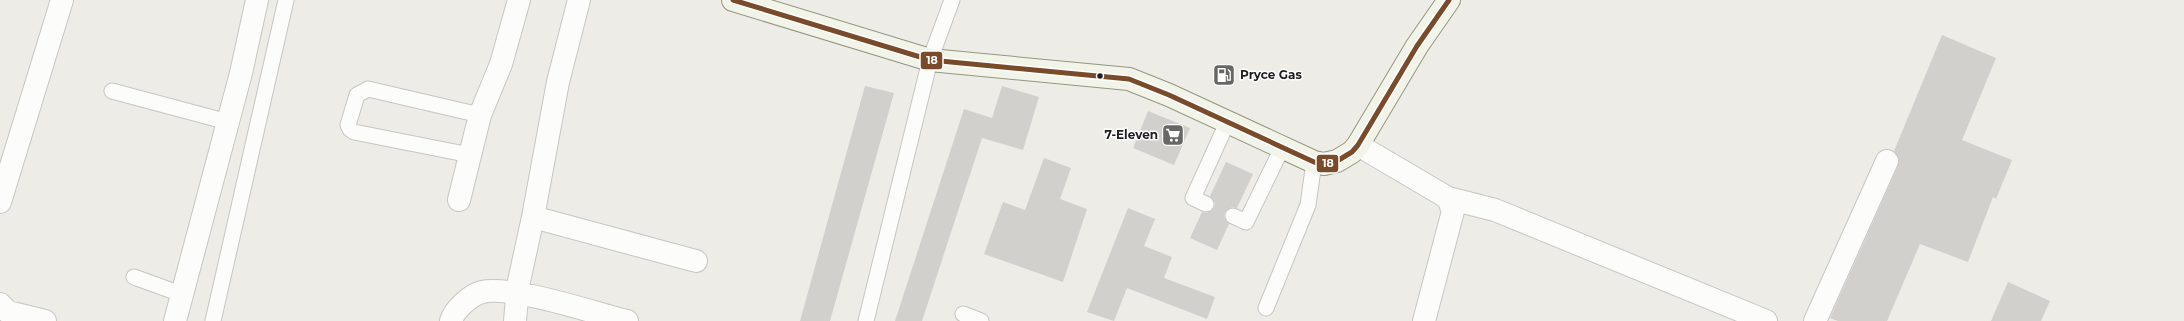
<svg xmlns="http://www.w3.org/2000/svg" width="2184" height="321" font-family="Montserrat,sans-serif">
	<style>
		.building { fill: #d2d0cd }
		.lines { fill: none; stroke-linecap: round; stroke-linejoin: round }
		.service-casing { stroke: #c6c6c3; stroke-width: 17 }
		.minor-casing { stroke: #c6c6c3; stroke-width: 24 }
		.secondary-casing { stroke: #93977f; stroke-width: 24 }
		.service { stroke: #fcfcfb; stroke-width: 15 }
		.minor { stroke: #fcfcfb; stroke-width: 22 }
		.secondary { stroke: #f2f4ea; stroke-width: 22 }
		.bus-1-casing { stroke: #fff; stroke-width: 8 }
		.bus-1 { stroke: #7a4b2a; stroke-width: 5 }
		.bus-dot { fill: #1f1f1f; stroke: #fff; stroke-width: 1.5 }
		.labels { text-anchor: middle; stroke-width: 3; stroke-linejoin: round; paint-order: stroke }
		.poi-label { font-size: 12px; font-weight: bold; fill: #1f1f1f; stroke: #fff; text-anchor: start }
		.line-badge { stroke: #fff; stroke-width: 1.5 }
		.badge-label { font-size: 11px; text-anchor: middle; font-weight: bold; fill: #fff }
	</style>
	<rect width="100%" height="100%" fill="#edece7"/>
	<path class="building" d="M 1942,35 L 1996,58 L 1962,140 L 2012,160 L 1996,199 L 1993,197 L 1968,262 L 1920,244 L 1887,321 L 1838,321 L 1830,318 L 1898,166 L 1899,159 L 1894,151 Z
		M 865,86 L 894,93 L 830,321 L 800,321 Z
		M 1002,86 L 1039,97 L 1023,150 L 982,138 L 922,321 L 895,321 L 964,109 L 992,118 Z
		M 1148,111 L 1190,128 L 1174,165 L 1133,148 Z
		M 1044,158 L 1071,168 L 1060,199 L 1087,209 L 1063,282 L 984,254 L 1003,202 L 1025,210 Z
		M 1226,162 L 1253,174 L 1237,208 L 1232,207 L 1225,212 L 1224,217 L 1229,224 L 1217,250 L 1190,238 L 1202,212 L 1207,213 L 1214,208 L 1215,203 L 1210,196 Z
		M 1128,208 L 1155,219 L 1144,246 L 1172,257 L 1164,278 L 1215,297 L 1207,319 L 1127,288 L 1114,321 L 1087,312 Z
		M 2008,282 L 2050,301 L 2041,321 L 1991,321 Z"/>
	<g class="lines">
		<g class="service-casing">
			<path id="service" d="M 112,91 L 228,122
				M 470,155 L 354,132 L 350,129 L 348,125 L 357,95 L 368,89 L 480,115
				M 1206,204 L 1193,198 L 1227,123
				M 1233,216 L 1246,222 L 1282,148
				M 134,277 L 181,294
				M 1266,308 L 1308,205 L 1314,162
				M 963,314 L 981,321
				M 213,321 L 286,0
				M 866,321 L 930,60 L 952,0"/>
		</g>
		<g class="minor-casing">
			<path id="minor" d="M 1358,145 L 1448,198 L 1495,210 L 1766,321
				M 459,200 L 480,115 L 501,64 L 519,0
				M 0,202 L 62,0
				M 533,217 L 696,261
				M 0,304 L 8,312 L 45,321
				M 175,321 L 241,73 L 257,0
				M 451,321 C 454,310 470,295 482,292 C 511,285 594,313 627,321
				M 515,321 L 518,286 L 533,217 L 558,82 L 579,0
				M 1424,321 L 1453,211 L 1448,198
				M 1815,321 L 1887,161"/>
		</g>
		<g class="secondary-casing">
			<path id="secondary" d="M 733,0 L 930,60 L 1129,79 L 1169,95 L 1314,162 L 1324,164 L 1337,161 L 1352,152 L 1358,145 L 1417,46 L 1449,0"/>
		</g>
		<use href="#service" class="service"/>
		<use href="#minor" class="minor"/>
		<use href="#secondary" class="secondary"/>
		<g class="bus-1-casing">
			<path id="bus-1" d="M 733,0 L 930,60 L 1129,79 L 1169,95 L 1314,162 L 1324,164 L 1337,161 L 1352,152 L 1358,145 L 1417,46 L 1449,0"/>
		</g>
		<use href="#bus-1" class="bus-1"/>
	</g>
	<defs>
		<g id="fuel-square" transform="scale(1.15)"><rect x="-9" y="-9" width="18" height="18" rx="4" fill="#676765" stroke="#fff"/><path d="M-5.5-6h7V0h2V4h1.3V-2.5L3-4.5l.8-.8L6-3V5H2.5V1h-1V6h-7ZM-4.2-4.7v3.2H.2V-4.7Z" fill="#fff"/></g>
		<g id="supermarket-square" transform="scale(1.15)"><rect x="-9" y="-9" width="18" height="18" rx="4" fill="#676765" stroke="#fff"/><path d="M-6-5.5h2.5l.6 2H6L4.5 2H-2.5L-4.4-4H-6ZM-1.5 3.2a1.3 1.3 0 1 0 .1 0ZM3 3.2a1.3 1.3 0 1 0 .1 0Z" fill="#fff"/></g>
	</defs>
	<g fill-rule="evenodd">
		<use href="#fuel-square" x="1224" y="75"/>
		<use href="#supermarket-square" x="1173" y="135"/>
	</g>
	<circle class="bus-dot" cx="1100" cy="76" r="3.5"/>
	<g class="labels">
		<g class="poi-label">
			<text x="1240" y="79">Pryce Gas</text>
			<text x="1158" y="139" text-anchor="end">7-Eleven</text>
		</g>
	</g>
	<g class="line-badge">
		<rect x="920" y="51" width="23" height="19" rx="4" fill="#7a4b2a"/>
		<rect x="1316" y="154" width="23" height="19" rx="4" fill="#7a4b2a"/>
	</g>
	<g class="badge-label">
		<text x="932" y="64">18</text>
		<text x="1328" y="167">18</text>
	</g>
</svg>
